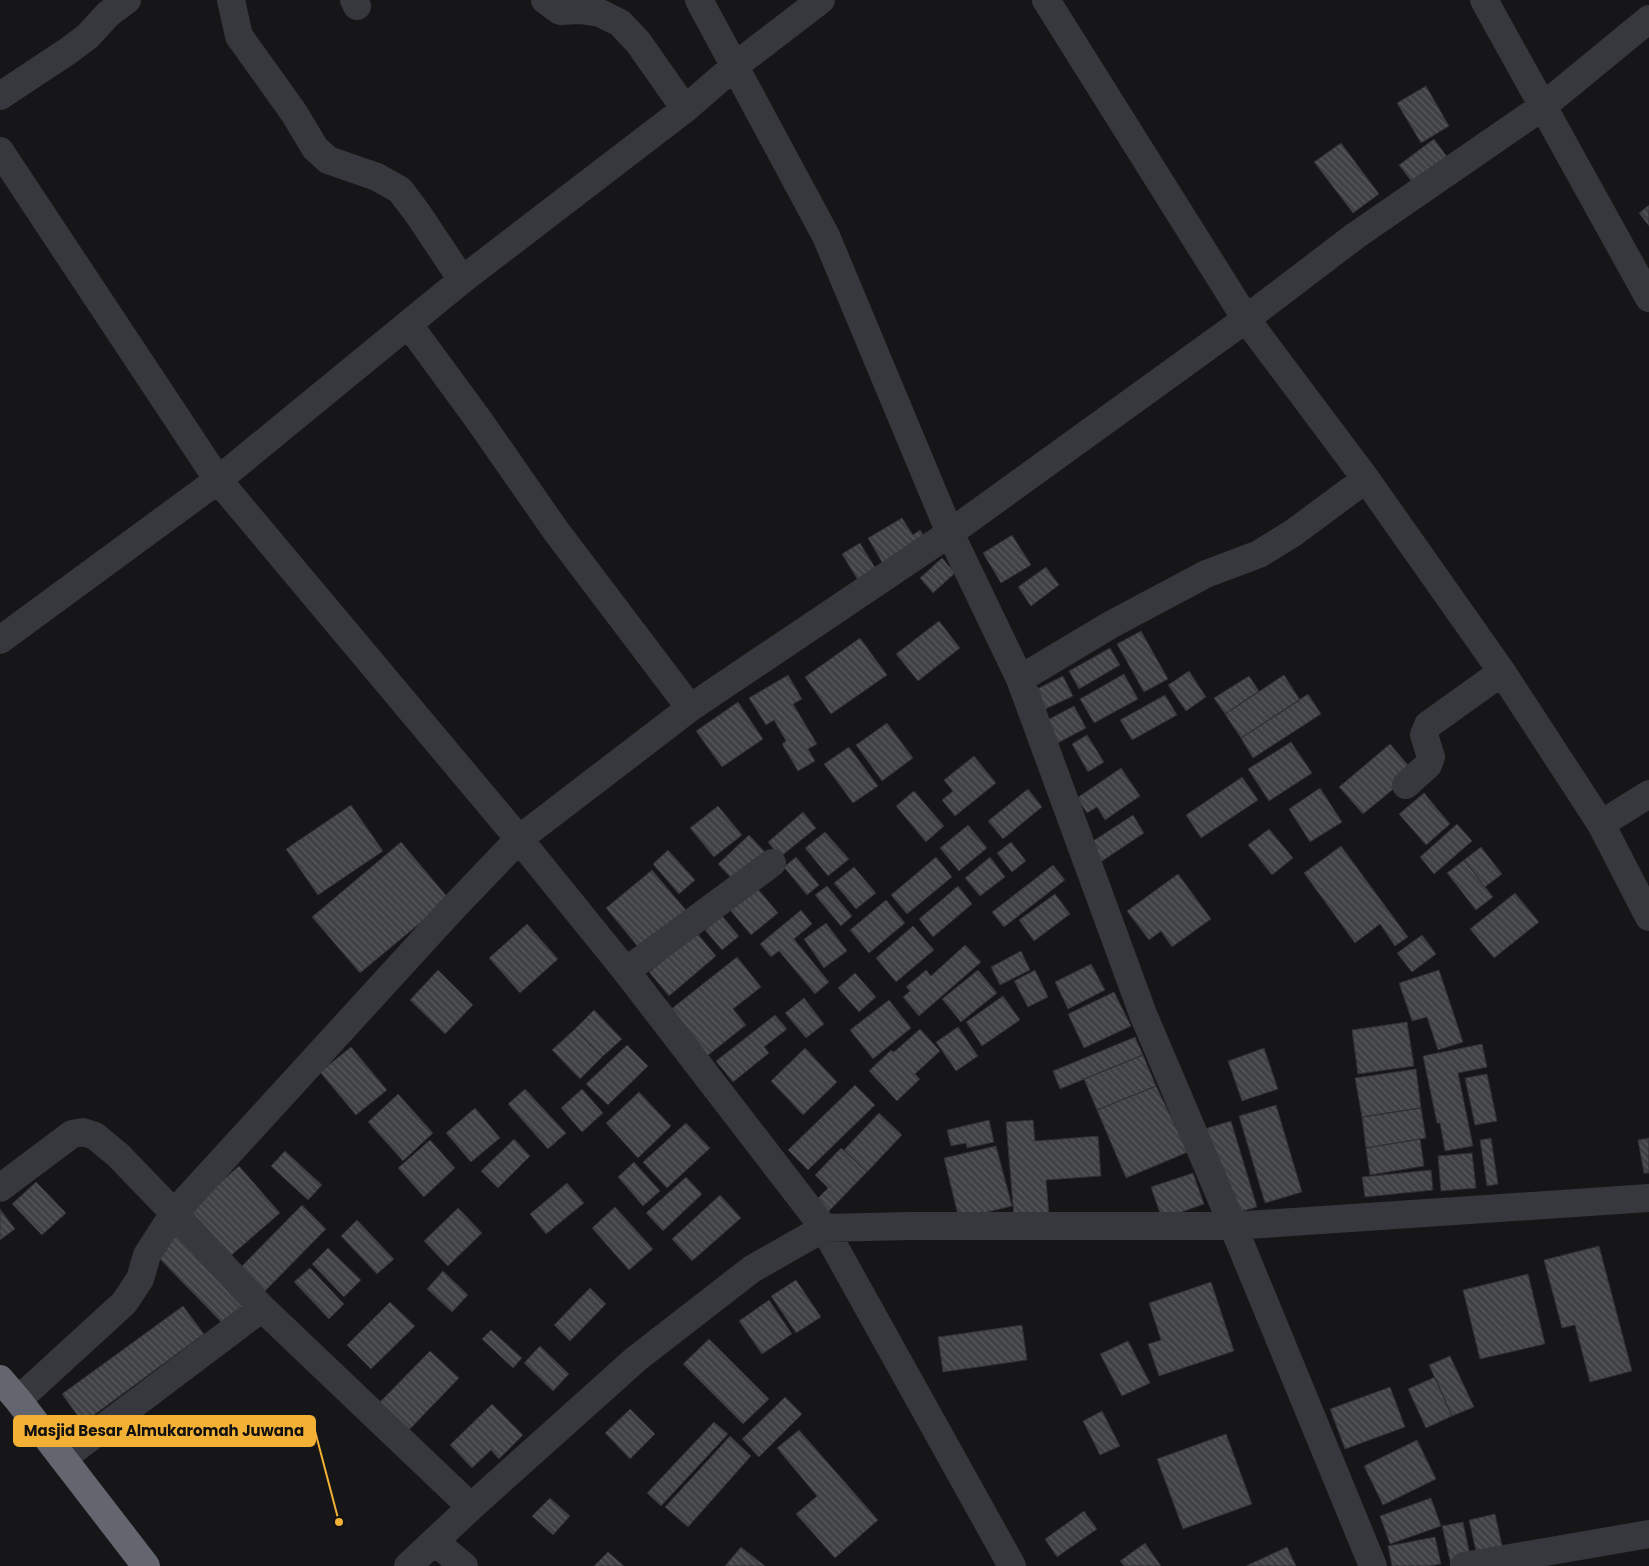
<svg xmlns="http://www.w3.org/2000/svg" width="1649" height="1566" font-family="Poppins,sans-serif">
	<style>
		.building { fill: url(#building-back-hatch); stroke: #303034 }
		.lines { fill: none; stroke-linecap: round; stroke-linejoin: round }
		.minor { stroke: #37383d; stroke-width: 28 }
		.highway { stroke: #63666e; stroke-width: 28 }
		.leader { fill: none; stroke: #f2b134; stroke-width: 2 }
		.callout-dot { fill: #f2b134; stroke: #111113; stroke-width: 2 }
		.callout { fill: #f2b134; stroke: #f2b134; stroke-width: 2 }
		.callout-label { font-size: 15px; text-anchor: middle; font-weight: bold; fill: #111 }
	</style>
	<defs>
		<pattern id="building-back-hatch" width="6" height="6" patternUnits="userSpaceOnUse" patternTransform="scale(1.25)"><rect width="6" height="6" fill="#404145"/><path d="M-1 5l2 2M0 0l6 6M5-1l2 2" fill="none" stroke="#595a5e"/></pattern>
	</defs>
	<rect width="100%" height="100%" fill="#161618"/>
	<path class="building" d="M 1426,86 L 1449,126 L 1421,143 L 1397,103 Z
		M 1434,139 L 1453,165 L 1419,191 L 1399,165 Z
		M 1341,143 L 1379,194 L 1353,213 L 1314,162 Z
		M 1649,205 L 1649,226 L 1639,213 Z
		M 902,518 L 913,535 L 920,530 L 930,546 L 887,571 L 868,538 Z
		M 1012,535 L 1031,565 L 1001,583 L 983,553 Z
		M 860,543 L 882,579 L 864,590 L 842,554 Z
		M 942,558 L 955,573 L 933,593 L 920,578 Z
		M 1046,567 L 1059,585 L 1031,606 L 1018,587 Z
		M 939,621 L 960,648 L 918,681 L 896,654 Z
		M 1141,631 L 1168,679 L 1144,692 L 1117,644 Z
		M 860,638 L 887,675 L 831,714 L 805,677 Z
		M 1110,648 L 1120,665 L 1079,689 L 1069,671 Z
		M 1189,671 L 1206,697 L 1186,711 L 1168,685 Z
		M 1124,674 L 1138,699 L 1094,723 L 1080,699 Z
		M 788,675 L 802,699 L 793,704 L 817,744 L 808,749 L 815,761 L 798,771 L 782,744 L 786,741 L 774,720 L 766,725 L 749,698 Z
		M 1284,675 L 1300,700 L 1241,738 L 1225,714 Z
		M 1063,676 L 1073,696 L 1039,712 L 1029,693 Z
		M 1249,676 L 1259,691 L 1225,714 L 1214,698 Z
		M 1308,694 L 1321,714 L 1253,758 L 1241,738 Z
		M 1165,695 L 1177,715 L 1132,740 L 1120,720 Z
		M 738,702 L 763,739 L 722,767 L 696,731 Z
		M 1074,706 L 1086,728 L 1052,746 L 1040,724 Z
		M 887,723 L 913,758 L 882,781 L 856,745 Z
		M 1087,735 L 1104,762 L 1088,772 L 1072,744 Z
		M 1291,742 L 1312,773 L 1269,801 L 1248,769 Z
		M 1390,744 L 1414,772 L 1363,814 L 1339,787 Z
		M 849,747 L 878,786 L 853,803 L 824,764 Z
		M 974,756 L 996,783 L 955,816 L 942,800 L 953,791 L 944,780 Z
		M 1121,768 L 1140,796 L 1105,820 L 1097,807 L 1087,813 L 1077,798 Z
		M 1242,777 L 1258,800 L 1201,838 L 1186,815 Z
		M 1320,788 L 1342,822 L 1310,842 L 1289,809 Z
		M 1028,789 L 1042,807 L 1003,839 L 988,821 Z
		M 914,791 L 944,826 L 926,842 L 896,806 Z
		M 1424,793 L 1450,824 L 1426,845 L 1399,814 Z
		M 351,805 L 383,851 L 318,895 L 286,849 Z
		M 718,806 L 742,835 L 714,857 L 690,828 Z
		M 803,812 L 816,828 L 780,857 L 768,842 Z
		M 1133,815 L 1144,833 L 1099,863 L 1087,845 Z
		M 1457,824 L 1472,841 L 1434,874 L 1420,857 Z
		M 968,825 L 987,848 L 959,871 L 940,848 Z
		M 1269,829 L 1293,858 L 1272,875 L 1248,845 Z
		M 825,832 L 849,859 L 828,876 L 805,848 Z
		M 749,835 L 766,853 L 735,882 L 718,864 Z
		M 401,842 L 449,899 L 360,973 L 312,917 Z
		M 1011,842 L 1026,861 L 1012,872 L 997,853 Z
		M 1341,846 L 1408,937 L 1395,946 L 1380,924 L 1355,943 L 1304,873 Z
		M 1481,847 L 1502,874 L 1485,887 L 1464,860 Z
		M 668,850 L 695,880 L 679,894 L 653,864 Z
		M 796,857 L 819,885 L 807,895 L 784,867 Z
		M 936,857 L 952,877 L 907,914 L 891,895 Z
		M 990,857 L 1005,877 L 980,896 L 965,878 Z
		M 1464,860 L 1493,897 L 1476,910 L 1447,873 Z
		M 1053,865 L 1065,880 L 1004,927 L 992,912 Z
		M 854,867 L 876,893 L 856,909 L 834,883 Z
		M 652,870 L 690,915 L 639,948 L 606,908 Z
		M 1178,874 L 1211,919 L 1172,947 L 1161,931 L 1149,940 L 1127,911 Z
		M 827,886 L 852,916 L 841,926 L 815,895 Z
		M 958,886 L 972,904 L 933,937 L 919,919 Z
		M 757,888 L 778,913 L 751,935 L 730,910 Z
		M 1515,893 L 1539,922 L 1494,958 L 1470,929 Z
		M 1055,894 L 1070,914 L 1034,941 L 1019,920 Z
		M 886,900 L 905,923 L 869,953 L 850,930 Z
		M 801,910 L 812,924 L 794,939 L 829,982 L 815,994 L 779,951 L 771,957 L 760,944 Z
		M 722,916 L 739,936 L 722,950 L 705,930 Z
		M 826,923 L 847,951 L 824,968 L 804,939 Z
		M 527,924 L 558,959 L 520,993 L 489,958 Z
		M 913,926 L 934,950 L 896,982 L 876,958 Z
		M 697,933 L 716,956 L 669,996 L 649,972 Z
		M 1422,935 L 1436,954 L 1412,972 L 1397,953 Z
		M 965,945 L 981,962 L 919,1016 L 903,997 L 910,991 L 906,987 L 926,970 L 931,976 Z
		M 1021,951 L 1030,970 L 1000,985 L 991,967 Z
		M 737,957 L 761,987 L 733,1009 L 746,1025 L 707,1056 L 670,1010 Z
		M 1091,964 L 1105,990 L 1068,1009 L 1055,982 Z
		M 438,970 L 473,1005 L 445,1034 L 410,1000 Z
		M 978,970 L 997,993 L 961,1022 L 942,999 Z
		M 1035,970 L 1048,997 L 1028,1007 L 1014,981 Z
		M 1439,970 L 1463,1042 L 1438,1050 L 1427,1017 L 1412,1021 L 1399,983 Z
		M 855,973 L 876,997 L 859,1012 L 838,988 Z
		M 1114,992 L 1131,1026 L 1084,1048 L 1068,1014 Z
		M 1003,996 L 1020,1020 L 982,1046 L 966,1022 Z
		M 804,998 L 824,1024 L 806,1038 L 785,1013 Z
		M 889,1000 L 911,1028 L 873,1059 L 850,1030 Z
		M 594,1010 L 622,1039 L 602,1057 L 575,1029 Z
		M 775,1015 L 787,1029 L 764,1047 L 769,1053 L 733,1082 L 716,1061 Z
		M 1407,1022 L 1414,1066 L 1358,1074 L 1352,1030 Z
		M 958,1027 L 978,1056 L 956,1071 L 936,1042 Z
		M 575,1029 L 602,1057 L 580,1079 L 552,1050 Z
		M 920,1029 L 940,1051 L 915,1074 L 920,1079 L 897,1101 L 869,1071 L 891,1050 L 894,1052 Z
		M 1135,1037 L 1143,1055 L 1060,1089 L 1053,1071 Z
		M 1482,1044 L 1487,1067 L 1458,1073 L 1473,1146 L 1445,1151 L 1440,1123 L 1437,1123 L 1423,1056 Z
		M 627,1045 L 648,1066 L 608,1105 L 586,1084 Z
		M 351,1047 L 387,1090 L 356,1115 L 320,1072 Z
		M 805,1048 L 837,1082 L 803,1115 L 771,1081 Z
		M 1264,1048 L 1278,1089 L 1242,1101 L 1228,1061 Z
		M 1143,1055 L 1156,1086 L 1097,1110 L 1084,1079 Z
		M 1416,1069 L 1421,1108 L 1362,1117 L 1355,1078 Z
		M 1487,1074 L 1497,1121 L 1475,1125 L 1465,1078 Z
		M 855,1085 L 875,1105 L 808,1170 L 788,1150 Z
		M 1156,1086 L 1188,1152 L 1126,1178 L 1097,1110 Z
		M 525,1089 L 566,1133 L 548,1149 L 508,1104 Z
		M 582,1089 L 603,1113 L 582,1132 L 561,1108 Z
		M 639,1092 L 671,1126 L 638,1158 L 606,1123 Z
		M 398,1094 L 433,1133 L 403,1161 L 368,1122 Z
		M 1276,1105 L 1302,1192 L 1265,1203 L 1239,1116 Z
		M 475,1108 L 500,1138 L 471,1162 L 446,1133 Z
		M 1421,1108 L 1426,1138 L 1366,1148 L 1362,1117 Z
		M 879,1113 L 902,1135 L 867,1172 L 844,1150 Z
		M 989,1120 L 994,1142 L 967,1148 L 966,1143 L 951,1146 L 947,1130 Z
		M 1033,1120 L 1035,1141 L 1098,1136 L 1101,1176 L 1046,1180 L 1049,1214 L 1014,1217 L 1006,1122 Z
		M 1231,1121 L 1257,1207 L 1229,1215 L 1204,1129 Z
		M 686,1123 L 710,1148 L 667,1188 L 643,1162 Z
		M 1491,1138 L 1498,1184 L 1487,1186 L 1480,1140 Z
		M 1649,1138 L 1649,1173 L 1644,1173 L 1638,1140 Z
		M 514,1139 L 530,1156 L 498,1188 L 481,1171 Z
		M 1420,1139 L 1424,1166 L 1370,1175 L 1366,1148 Z
		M 430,1140 L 455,1168 L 424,1197 L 398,1168 Z
		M 996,1146 L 1012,1206 L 959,1219 L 944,1158 Z
		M 841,1148 L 867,1172 L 826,1214 L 814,1202 L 828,1188 L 815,1175 Z
		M 285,1151 L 322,1185 L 308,1200 L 271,1166 Z
		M 1472,1153 L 1476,1188 L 1441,1191 L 1438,1156 Z
		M 634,1162 L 660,1191 L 643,1206 L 618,1177 Z
		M 239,1166 L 280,1213 L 227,1259 L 186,1212 Z
		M 1431,1170 L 1433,1190 L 1365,1197 L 1362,1177 Z
		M 1193,1173 L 1204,1204 L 1162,1219 L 1151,1187 Z
		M 686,1177 L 702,1194 L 663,1231 L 646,1213 Z
		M 36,1182 L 66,1213 L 42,1235 L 12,1204 Z
		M 567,1183 L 584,1203 L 546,1234 L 530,1214 Z
		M 720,1195 L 741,1218 L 692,1261 L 672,1239 Z
		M 302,1205 L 326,1229 L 262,1294 L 238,1270 Z
		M 615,1207 L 653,1249 L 629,1270 L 592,1228 Z
		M 458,1208 L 482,1233 L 448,1266 L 424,1241 Z
		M 0,1209 L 15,1229 L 0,1240 Z
		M 357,1220 L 394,1259 L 377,1274 L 341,1236 Z
		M 176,1233 L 248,1308 L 227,1328 L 154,1253 Z
		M 1599,1246 L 1632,1371 L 1590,1382 L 1575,1325 L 1562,1328 L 1544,1260 Z
		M 328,1248 L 361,1280 L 344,1297 L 312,1264 Z
		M 310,1268 L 344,1304 L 329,1319 L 294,1282 Z
		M 443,1271 L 468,1295 L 452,1312 L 427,1289 Z
		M 1528,1274 L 1545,1344 L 1480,1359 L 1463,1290 Z
		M 796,1280 L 821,1317 L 796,1333 L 771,1296 Z
		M 1211,1282 L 1234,1351 L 1159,1376 L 1148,1344 L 1161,1340 L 1149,1303 Z
		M 590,1288 L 606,1304 L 570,1341 L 554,1325 Z
		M 769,1300 L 792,1334 L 762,1354 L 739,1321 Z
		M 390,1302 L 415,1326 L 371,1369 L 347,1345 Z
		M 183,1306 L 204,1334 L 83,1423 L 62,1394 Z
		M 1022,1325 L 1027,1360 L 943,1372 L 938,1337 Z
		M 491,1330 L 522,1358 L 513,1368 L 482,1339 Z
		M 709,1339 L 769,1399 L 743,1424 L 683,1364 Z
		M 1128,1341 L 1150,1383 L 1122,1396 L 1100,1354 Z
		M 540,1346 L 569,1374 L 553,1391 L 524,1363 Z
		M 430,1351 L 459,1378 L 408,1431 L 379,1403 Z
		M 1450,1356 L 1474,1407 L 1452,1416 L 1429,1365 Z
		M 1435,1377 L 1452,1416 L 1426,1428 L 1408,1389 Z
		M 1390,1387 L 1405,1427 L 1345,1449 L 1330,1409 Z
		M 785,1397 L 802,1414 L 759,1457 L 742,1439 Z
		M 492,1404 L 523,1435 L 499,1459 L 491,1450 L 472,1468 L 450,1445 Z
		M 630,1409 L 655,1434 L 630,1459 L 605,1433 Z
		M 1102,1411 L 1120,1446 L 1100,1455 L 1083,1421 Z
		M 714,1422 L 728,1434 L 661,1506 L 647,1493 Z
		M 799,1430 L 878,1520 L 835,1558 L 796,1514 L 817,1496 L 777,1448 Z
		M 1226,1434 L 1252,1504 L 1183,1529 L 1157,1459 Z
		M 730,1436 L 751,1456 L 688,1527 L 665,1507 Z
		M 1417,1440 L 1436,1479 L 1383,1505 L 1364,1466 Z
		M 550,1498 L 570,1516 L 553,1535 L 532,1516 Z
		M 1431,1498 L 1441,1526 L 1390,1544 L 1380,1516 Z
		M 1084,1511 L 1097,1529 L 1057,1557 L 1045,1539 Z
		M 1495,1514 L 1504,1554 L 1478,1560 L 1469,1520 Z
		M 1463,1522 L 1471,1560 L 1451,1565 L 1442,1526 Z
		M 1435,1537 L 1441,1564 L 1429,1566 L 1392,1566 L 1388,1546 Z
		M 1145,1543 L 1161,1566 L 1124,1566 L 1120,1561 Z
		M 741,1547 L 765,1566 L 725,1566 Z
		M 1287,1547 L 1296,1566 L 1246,1566 Z
		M 608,1552 L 624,1566 L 594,1566 Z"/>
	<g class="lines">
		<path class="minor" d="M 231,0 L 239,36 L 294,113 L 315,148 L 328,160 L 377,177 L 400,190 L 418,214 L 462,280
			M 354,0 L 357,6
			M 545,0 L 560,11 L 580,10 L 600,13 L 620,23 L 638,42 L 685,109
			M 699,0 L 826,236 L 950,533 L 1020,679 L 1143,1014 L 1233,1226 L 1373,1566
			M 1046,0 L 1246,319 L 1366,479 L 1502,672 L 1601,824 L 1649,794
			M 1484,0 L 1649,298
			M 0,96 L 68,51 L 88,36 L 108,14 L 127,0
			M 0,151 L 218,480 L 519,839 L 626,971 L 824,1228 L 1012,1566
			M 409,325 L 478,419 L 556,531 L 690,708
			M 0,640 L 218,480 L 462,280 L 685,109 L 736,65 L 821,0
			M 1020,679 L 1112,624 L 1206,574 L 1259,554 L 1293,533 L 1366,479
			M 1406,785 L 1428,765 L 1431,757 L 1424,735 L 1428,725 L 1502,672
			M 1601,824 L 1649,917
			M 626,971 L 772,863
			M 0,1188 L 72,1134 L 83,1132 L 95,1136 L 118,1155 L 174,1213 L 262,1308 L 471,1507
			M 18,1400 L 124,1303 L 140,1279 L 147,1255 L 174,1213 L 452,909 L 519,839 L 690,708 L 950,533 L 1246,319 L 1355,236 L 1542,107 L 1649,19
			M 63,1458 L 262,1308
			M 435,1542 L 464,1566
			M 408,1566 L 471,1507 L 636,1359 L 752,1269 L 824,1228 L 909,1226 L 1233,1226 L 1649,1198
			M 1464,1566 L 1649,1534"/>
		<path class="highway" d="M 0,1379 L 18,1400 L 146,1566"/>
	</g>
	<path class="leader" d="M339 1522L315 1431"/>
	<circle class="callout-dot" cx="339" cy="1522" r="5"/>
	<rect class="callout" x="14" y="1416" width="301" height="30" rx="5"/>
	<g class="callout-label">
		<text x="164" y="1436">Masjid Besar Almukaromah Juwana</text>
	</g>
</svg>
